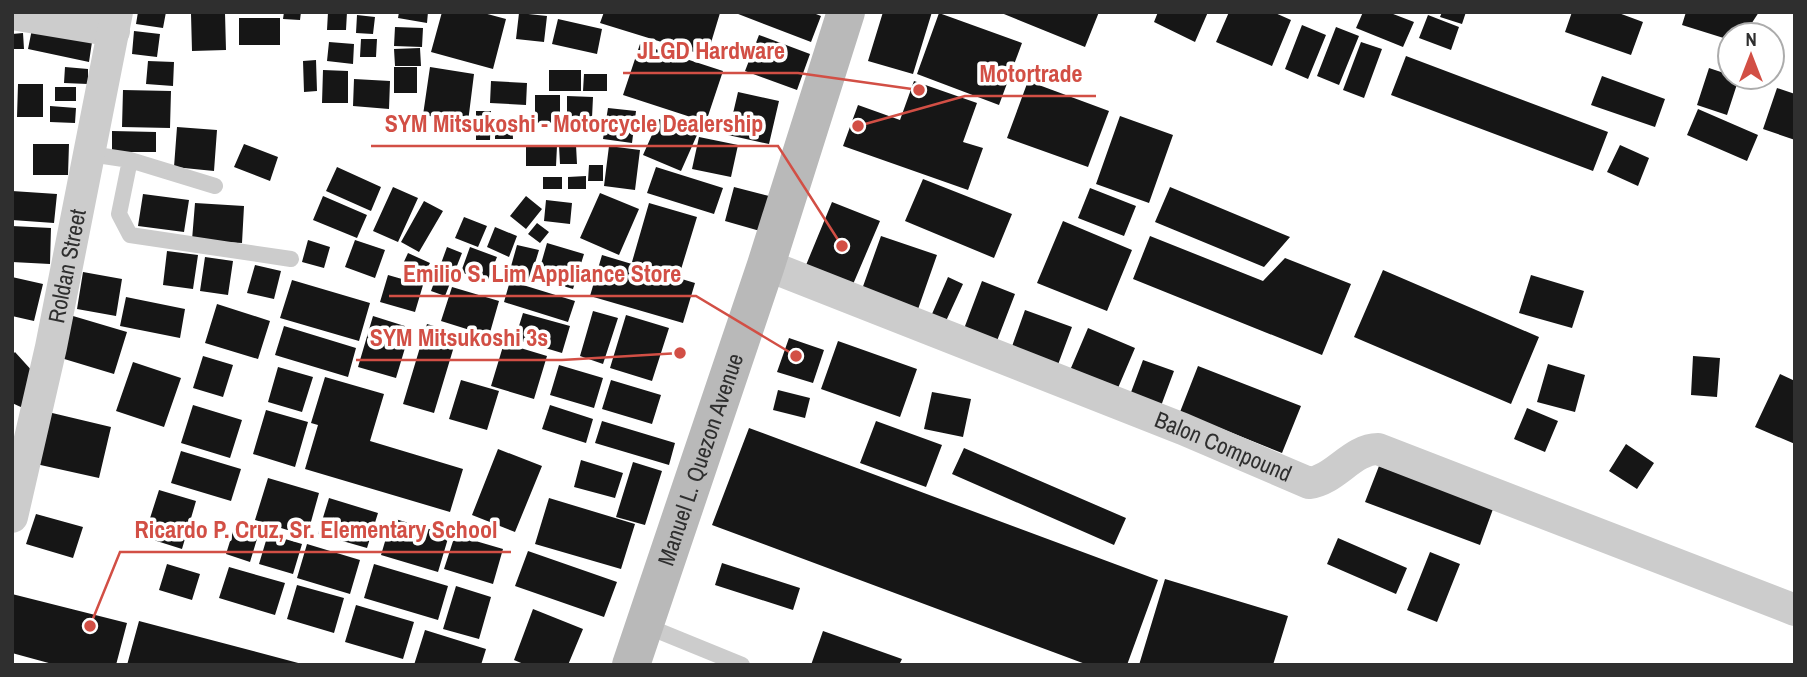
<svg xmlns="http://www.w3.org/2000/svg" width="1807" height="677" font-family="'Archivo Narrow',sans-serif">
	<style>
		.building { fill: #161616 }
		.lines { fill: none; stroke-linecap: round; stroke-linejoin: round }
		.service { stroke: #ccc; stroke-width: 16 }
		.minor { stroke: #ccc; stroke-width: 32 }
		.secondary { stroke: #b9b9b9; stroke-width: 38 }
		.labels { text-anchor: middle; stroke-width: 7; stroke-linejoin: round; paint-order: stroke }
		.street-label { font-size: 23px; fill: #2f2f2f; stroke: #fff }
		.leader { fill: none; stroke: #d24f45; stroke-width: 2.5 }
		.callout-dot { fill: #d24f45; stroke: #fff; stroke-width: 2.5 }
		.callout-label { font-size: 24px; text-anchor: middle; font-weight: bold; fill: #d24f45; stroke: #fff; stroke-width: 7; stroke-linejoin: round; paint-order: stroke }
	</style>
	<rect width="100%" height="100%" fill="#fff"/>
	<path class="building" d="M 138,12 L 166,12 L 163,28 L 136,24 Z
		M 284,12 L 301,12 L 300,20 L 283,19 Z
		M 328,12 L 347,12 L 346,30 L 327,30 Z
		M 399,12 L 428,12 L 427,23 L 398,18 Z
		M 442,12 L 480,12 L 506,19 L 493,69 L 431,52 Z
		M 604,12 L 718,12 L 720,13 L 707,56 L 600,23 Z
		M 733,12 L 811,12 L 821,16 L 811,42 Z
		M 883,12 L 932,12 L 913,74 L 868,61 Z
		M 999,12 L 1099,12 L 1085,47 Z
		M 1158,12 L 1208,12 L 1195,42 L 1154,22 Z
		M 1229,12 L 1273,12 L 1291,20 L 1272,66 L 1216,42 Z
		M 1363,12 L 1388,12 L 1414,22 L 1403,47 L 1356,28 Z
		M 1442,12 L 1466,12 L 1462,24 L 1440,17 Z
		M 1572,12 L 1616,12 L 1643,22 L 1631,55 L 1565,32 Z
		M 1686,12 L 1759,12 L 1744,35 L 1730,35 L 1730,40 L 1682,25 Z
		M 225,13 L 226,50 L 192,51 L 191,14 Z
		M 519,13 L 547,16 L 544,42 L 516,39 Z
		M 939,13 L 1022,43 L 999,105 L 917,74 Z
		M 357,15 L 375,17 L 373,34 L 356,33 Z
		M 1428,15 L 1459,27 L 1451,50 L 1419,38 Z
		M 239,18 L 280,18 L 280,45 L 239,45 Z
		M 558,19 L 602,29 L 597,54 L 552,44 Z
		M 1302,25 L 1326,35 L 1308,79 L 1285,69 Z
		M 395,27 L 423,28 L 422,47 L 394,46 Z
		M 1336,27 L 1359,36 L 1339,85 L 1317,76 Z
		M 32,29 L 92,42 L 89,62 L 28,49 Z
		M 134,31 L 160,34 L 157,57 L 132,54 Z
		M 23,33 L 24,49 L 12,49 L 12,34 Z
		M 759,35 L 810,54 L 797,90 L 745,71 Z
		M 361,39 L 377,39 L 376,57 L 360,57 Z
		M 329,42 L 354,44 L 353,64 L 327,61 Z
		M 1361,42 L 1382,49 L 1364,98 L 1343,90 Z
		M 640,44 L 723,71 L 706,122 L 623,95 Z
		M 420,48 L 421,66 L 395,66 L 394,49 Z
		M 1406,56 L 1608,132 L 1593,171 L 1391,95 Z
		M 316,60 L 317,91 L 304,92 L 303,61 Z
		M 148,61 L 174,62 L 173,86 L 146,84 Z
		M 65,67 L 88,69 L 88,84 L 64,83 Z
		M 394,67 L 417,67 L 417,93 L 394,93 Z
		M 430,67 L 474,74 L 468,122 L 423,115 Z
		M 1709,68 L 1730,75 L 1730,77 L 1739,78 L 1727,115 L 1697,105 Z
		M 323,70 L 348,71 L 348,103 L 322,103 Z
		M 549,70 L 581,70 L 581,91 L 549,91 Z
		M 584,74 L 607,74 L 607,91 L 583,91 Z
		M 1602,76 L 1665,99 L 1655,127 L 1591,105 Z
		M 354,79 L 390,81 L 389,109 L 353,106 Z
		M 491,81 L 527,83 L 526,105 L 490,103 Z
		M 914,81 L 977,103 L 963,142 L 983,148 L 968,190 L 843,146 L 858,105 L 900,120 Z
		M 1028,81 L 1109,111 L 1088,167 L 1007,138 Z
		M 18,84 L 43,84 L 43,117 L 17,117 Z
		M 55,87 L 76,87 L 76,101 L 55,101 Z
		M 1777,88 L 1795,94 L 1795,140 L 1763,129 Z
		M 123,90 L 171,91 L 170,128 L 122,127 Z
		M 738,92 L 779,101 L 769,144 L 728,135 Z
		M 535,95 L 560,95 L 560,123 L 535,123 Z
		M 567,96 L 593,97 L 592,118 L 567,117 Z
		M 50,106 L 76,108 L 75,123 L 50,122 Z
		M 608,108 L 636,111 L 632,143 L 603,139 Z
		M 1698,109 L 1758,135 L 1747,161 L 1687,135 Z
		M 476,111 L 491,111 L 490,140 L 476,140 Z
		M 1120,116 L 1173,135 L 1149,203 L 1096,184 Z
		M 495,118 L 512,118 L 513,139 L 495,139 Z
		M 659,119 L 697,135 L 681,171 L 643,155 Z
		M 177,127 L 217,130 L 214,171 L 174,167 Z
		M 112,131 L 156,132 L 156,152 L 112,152 Z
		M 699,137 L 738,145 L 731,177 L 692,169 Z
		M 33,144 L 69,144 L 68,175 L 33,175 Z
		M 244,144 L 278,157 L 270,181 L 234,167 Z
		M 576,145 L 577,164 L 560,164 L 559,146 Z
		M 1620,145 L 1649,158 L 1638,186 L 1607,172 Z
		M 526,146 L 557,146 L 556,166 L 526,166 Z
		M 609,146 L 640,150 L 635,190 L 604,186 Z
		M 589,165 L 603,165 L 603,181 L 588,181 Z
		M 337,167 L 381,187 L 371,211 L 326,191 Z
		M 656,167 L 723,188 L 714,214 L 647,193 Z
		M 586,176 L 586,189 L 568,189 L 568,177 Z
		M 543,177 L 562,177 L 562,189 L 543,189 Z
		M 923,179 L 1012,214 L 994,258 L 905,221 Z
		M 393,187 L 418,198 L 398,242 L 373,231 Z
		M 734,187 L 769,196 L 760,231 L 725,221 Z
		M 1170,187 L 1290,237 L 1264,267 L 1155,222 Z
		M 1090,188 L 1136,206 L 1124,236 L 1078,218 Z
		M 12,191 L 57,194 L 54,223 L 12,220 Z
		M 600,193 L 639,209 L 619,255 L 580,238 Z
		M 143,194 L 189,200 L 184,232 L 138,226 Z
		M 323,196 L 367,215 L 357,238 L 313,220 Z
		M 526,196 L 542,209 L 526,229 L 510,216 Z
		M 546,200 L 572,203 L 570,224 L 544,221 Z
		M 424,201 L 443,211 L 419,252 L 401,242 Z
		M 832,202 L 880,221 L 851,289 L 804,270 Z
		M 195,203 L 244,206 L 242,243 L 192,240 Z
		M 649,203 L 697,217 L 679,276 L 632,262 Z
		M 464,217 L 487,226 L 478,247 L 455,238 Z
		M 1063,221 L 1132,250 L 1107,311 L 1037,283 Z
		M 537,223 L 549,232 L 540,243 L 528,234 Z
		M 12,226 L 51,228 L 50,264 L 12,262 Z
		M 495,227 L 517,236 L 509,257 L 487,247 Z
		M 881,236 L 937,255 L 917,312 L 861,292 Z
		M 1150,236 L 1263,281 L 1285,258 L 1351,284 L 1322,355 L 1133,279 Z
		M 308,240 L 330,247 L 324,268 L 302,262 Z
		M 355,240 L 385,250 L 375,278 L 345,267 Z
		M 547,243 L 584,254 L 573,289 L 537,278 Z
		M 517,245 L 539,250 L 529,283 L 508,277 Z
		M 447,247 L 462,253 L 445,296 L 431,291 Z
		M 470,247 L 497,257 L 487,282 L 461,272 Z
		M 167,251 L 198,255 L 193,289 L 163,285 Z
		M 408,253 L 430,263 L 423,276 L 402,266 Z
		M 602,255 L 695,283 L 683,323 L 590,296 Z
		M 205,257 L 233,261 L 228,295 L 200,291 Z
		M 255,265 L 281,271 L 274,299 L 247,293 Z
		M 1383,270 L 1539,337 L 1511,404 L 1354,337 Z
		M 83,272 L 122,279 L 116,316 L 77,309 Z
		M 388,275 L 423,285 L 415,312 L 380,302 Z
		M 1531,275 L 1584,291 L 1572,328 L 1519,313 Z
		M 12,277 L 43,284 L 34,321 L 12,316 Z
		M 948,277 L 963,284 L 946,321 L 932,314 Z
		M 292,280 L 370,303 L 359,341 L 280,318 Z
		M 510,281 L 575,301 L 568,322 L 504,302 Z
		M 982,281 L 1015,294 L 995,346 L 962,334 Z
		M 452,287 L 499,301 L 489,336 L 441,321 Z
		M 126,297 L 185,309 L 180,338 L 120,326 Z
		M 217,304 L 270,321 L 258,359 L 205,343 Z
		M 1025,310 L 1072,327 L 1056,370 L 1010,352 Z
		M 593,311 L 618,318 L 603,364 L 580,356 Z
		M 523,313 L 570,326 L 562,353 L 515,339 Z
		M 626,315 L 669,328 L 652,381 L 610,368 Z
		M 73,316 L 127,332 L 114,374 L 61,358 Z
		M 373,316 L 411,328 L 396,378 L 358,367 Z
		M 427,324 L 458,333 L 434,413 L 403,404 Z
		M 284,326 L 356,348 L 348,377 L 275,355 Z
		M 1088,328 L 1135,348 L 1115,395 L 1068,375 Z
		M 789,338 L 824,350 L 813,383 L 777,372 Z
		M 838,341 L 917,369 L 900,417 L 821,389 Z
		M 504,343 L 547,356 L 534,399 L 491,386 Z
		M 15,352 L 34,373 L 23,408 L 12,403 L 12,355 Z
		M 203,356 L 233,365 L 223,397 L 193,388 Z
		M 1693,356 L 1720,358 L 1717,397 L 1691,395 Z
		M 1143,360 L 1174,371 L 1158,414 L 1127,403 Z
		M 133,362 L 181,378 L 164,427 L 116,411 Z
		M 1548,364 L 1585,375 L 1575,412 L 1537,402 Z
		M 559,365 L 603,378 L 594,408 L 550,395 Z
		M 1198,366 L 1301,406 L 1282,453 L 1180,412 Z
		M 278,367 L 313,377 L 302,412 L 268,402 Z
		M 1780,374 L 1795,381 L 1795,444 L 1755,427 Z
		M 325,377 L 384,394 L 370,441 L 463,469 L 450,512 L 305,469 L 318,425 L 311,423 Z
		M 461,380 L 499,391 L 487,430 L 449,419 Z
		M 611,380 L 661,395 L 652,424 L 602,409 Z
		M 778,390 L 810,398 L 805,418 L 773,410 Z
		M 932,392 L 971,399 L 963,437 L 924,429 Z
		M 193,405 L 242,420 L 230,458 L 181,443 Z
		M 550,405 L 593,419 L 586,443 L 542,429 Z
		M 1527,408 L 1558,421 L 1545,452 L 1514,439 Z
		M 266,410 L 308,422 L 295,467 L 253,454 Z
		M 48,412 L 111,427 L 99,478 L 36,464 Z
		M 602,421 L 675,443 L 669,465 L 595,443 Z
		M 876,421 L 942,445 L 926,487 L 860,463 Z
		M 749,428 L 1158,580 L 1127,665 L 1088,665 L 712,525 Z
		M 1626,444 L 1654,463 L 1637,489 L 1609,471 Z
		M 964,448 L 1126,518 L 1114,545 L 952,474 Z
		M 498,449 L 542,466 L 515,532 L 472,515 Z
		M 181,451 L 241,469 L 231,501 L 171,483 Z
		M 581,460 L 623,473 L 615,498 L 574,487 Z
		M 633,462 L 662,471 L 645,525 L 616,517 Z
		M 1379,466 L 1493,509 L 1480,545 L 1365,502 Z
		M 268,478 L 319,493 L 307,536 L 255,520 Z
		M 159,490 L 196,501 L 182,549 L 144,537 Z
		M 329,498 L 378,513 L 367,548 L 318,534 Z
		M 549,498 L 635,524 L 621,569 L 535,544 Z
		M 36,514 L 83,527 L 73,558 L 26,544 Z
		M 392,518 L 449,535 L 438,572 L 381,555 Z
		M 236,522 L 260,529 L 250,562 L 226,554 Z
		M 268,534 L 302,544 L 293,574 L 259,564 Z
		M 455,535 L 503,549 L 493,584 L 444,569 Z
		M 1338,538 L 1407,568 L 1396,594 L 1327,564 Z
		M 307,544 L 360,560 L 350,594 L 297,578 Z
		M 528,551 L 617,582 L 604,617 L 515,586 Z
		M 1430,552 L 1460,564 L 1437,622 L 1407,610 Z
		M 722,563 L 800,588 L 793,610 L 715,585 Z
		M 167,564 L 200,574 L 192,600 L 159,590 Z
		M 374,564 L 448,586 L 438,620 L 364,598 Z
		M 229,567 L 285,583 L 275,615 L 219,598 Z
		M 1165,579 L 1288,616 L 1273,665 L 1139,665 Z
		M 297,585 L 344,598 L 334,633 L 287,619 Z
		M 456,586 L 491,597 L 479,639 L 443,629 Z
		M 12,594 L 127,623 L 116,665 L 56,665 L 12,653 Z
		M 356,605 L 414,622 L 403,659 L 345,642 Z
		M 533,609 L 583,629 L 568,665 L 526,665 L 514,660 Z
		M 139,621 L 302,664 L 302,665 L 127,665 Z
		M 425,630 L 486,649 L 481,665 L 414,665 Z
		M 823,631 L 902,659 L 899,665 L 811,665 Z"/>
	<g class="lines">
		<path class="service" d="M 90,154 L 130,160 L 215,186
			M 130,160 L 119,214 L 130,235 L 291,259
			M 644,625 L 742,665"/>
		<g class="minor">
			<path d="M 12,14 L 114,31"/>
			<path id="s1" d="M 766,265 L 1183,429 L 1309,483 C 1335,480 1352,449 1378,449 L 1795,610"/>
			<path id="s2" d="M 12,517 L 51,347 L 117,12"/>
		</g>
		<path class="secondary" id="s3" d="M 631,665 L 766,265 L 846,12"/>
	</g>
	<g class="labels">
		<g class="street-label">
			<text dy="8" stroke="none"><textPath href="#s2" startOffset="257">Roldan Street</textPath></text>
			<text dy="8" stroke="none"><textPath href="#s1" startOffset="492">Balon Compound</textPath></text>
			<text dy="8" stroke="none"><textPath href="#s3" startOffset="217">Manuel L. Quezon Avenue</textPath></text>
		</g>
	</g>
	<path class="leader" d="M919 90L798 73H623M858 126L965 96H1096M842 246L778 146H371M796 356L696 296H389M680 353L562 360H356M90 626L120 552H511"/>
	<g class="callout-dot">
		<circle cx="919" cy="90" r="7"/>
		<circle cx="858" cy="126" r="7"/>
		<circle cx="842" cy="246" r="7"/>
		<circle cx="796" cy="356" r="7"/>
		<circle cx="680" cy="353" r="7"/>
		<circle cx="90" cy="626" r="7"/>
	</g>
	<g class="callout-label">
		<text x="711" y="59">JLGD Hardware</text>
		<text x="1031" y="82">Motortrade</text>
		<text x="574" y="132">SYM Mitsukoshi - Motorcycle Dealership</text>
		<text x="542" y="282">Emilio S. Lim Appliance Store</text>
		<text x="459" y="346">SYM Mitsukoshi 3s</text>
		<text x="316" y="538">Ricardo P. Cruz, Sr. Elementary School</text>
	</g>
	<rect width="1807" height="677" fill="none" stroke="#2f2f2f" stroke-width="28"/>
	<g transform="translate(1751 56)"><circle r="33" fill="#ffffff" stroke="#acacac" stroke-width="2"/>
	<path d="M0-5L12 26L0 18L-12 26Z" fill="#d24f45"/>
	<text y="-10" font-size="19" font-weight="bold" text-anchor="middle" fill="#2f2f2f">N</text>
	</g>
</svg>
